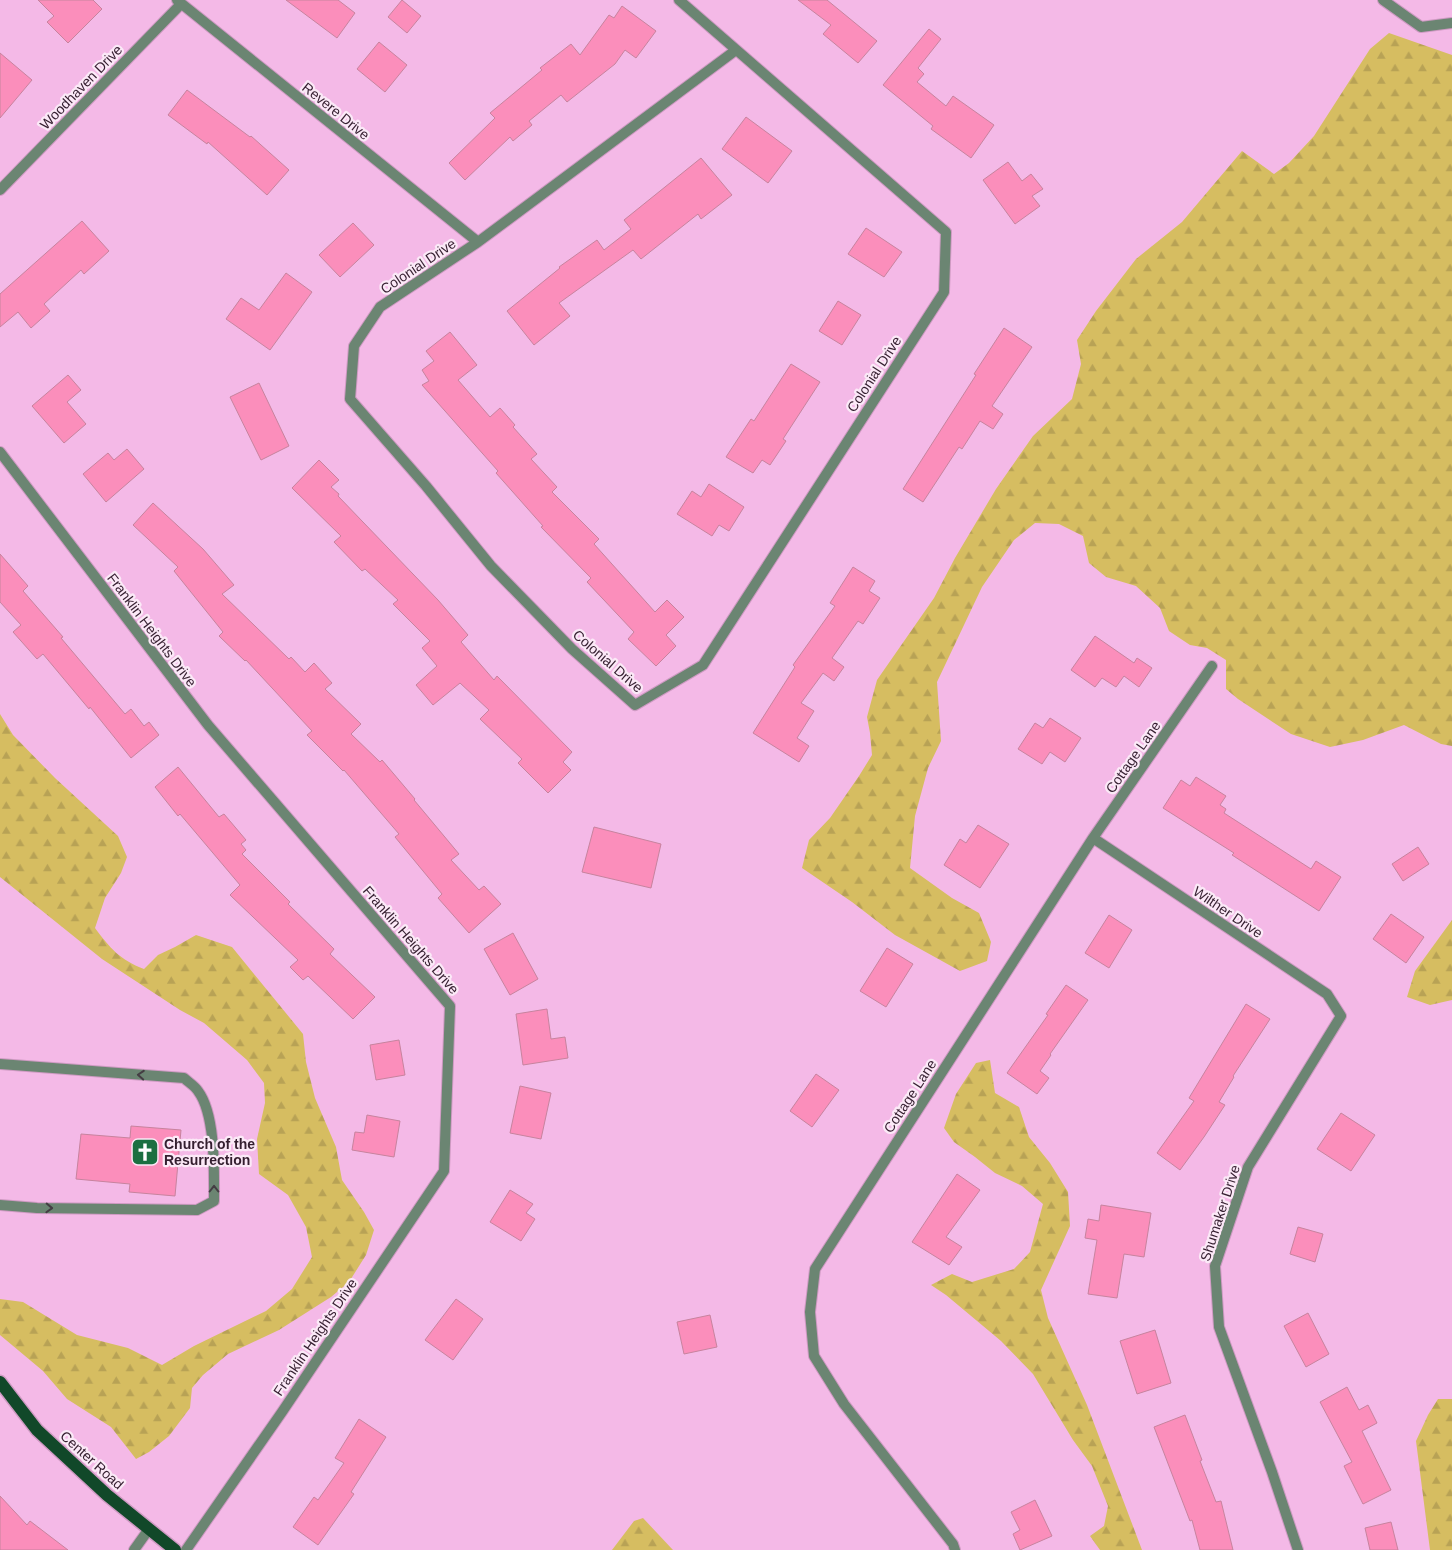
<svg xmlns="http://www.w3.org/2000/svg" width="1452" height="1550" font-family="Arial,sans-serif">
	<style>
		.forest { fill: url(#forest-firs) }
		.building { fill: #fb8ebb; stroke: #c7839e }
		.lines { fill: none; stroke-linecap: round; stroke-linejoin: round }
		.service-casing { stroke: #ce9ac2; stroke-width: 12 }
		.minor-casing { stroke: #ce9ac2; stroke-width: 12 }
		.primary-casing { stroke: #ce9ac2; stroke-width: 15 }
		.service { stroke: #6b8572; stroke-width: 10 }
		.minor { stroke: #6b8572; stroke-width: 10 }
		.primary { stroke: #114829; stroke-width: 12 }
		.oneway { stroke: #443d43 }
		.labels { text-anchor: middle; stroke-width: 4.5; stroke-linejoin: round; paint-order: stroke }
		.street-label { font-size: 14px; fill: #341e2f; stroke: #fbe9f7 }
		.poi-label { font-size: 14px; font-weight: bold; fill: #341e2f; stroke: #fbe9f7; text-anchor: start }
	</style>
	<defs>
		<pattern id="forest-firs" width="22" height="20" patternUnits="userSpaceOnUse" patternTransform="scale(1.25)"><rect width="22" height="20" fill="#d6bd61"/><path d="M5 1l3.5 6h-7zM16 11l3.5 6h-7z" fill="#b8a255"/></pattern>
	</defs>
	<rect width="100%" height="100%" fill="#f4b9e7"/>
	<path class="forest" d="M 1389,33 L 1452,55 L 1452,746 L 1441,744 L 1404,725 L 1363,740 L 1330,747 L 1291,734 L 1238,699 L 1226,689 L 1226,660 L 1207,648 L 1190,645 L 1169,631 L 1160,608 L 1136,586 L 1106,577 L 1089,563 L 1083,536 L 1059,524 L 1035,523 L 1014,540 L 982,587 L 937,682 L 941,741 L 928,768 L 915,816 L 910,868 L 952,898 L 979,913 L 991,942 L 987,961 L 960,971 L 895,935 L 852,902 L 802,868 L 809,840 L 830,818 L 859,776 L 872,755 L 870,733 L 867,717 L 877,680 L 934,598 L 955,558 L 996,489 L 1033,436 L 1072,399 L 1081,364 L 1077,340 L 1096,311 L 1136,259 L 1182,222 L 1242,151 L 1274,174 L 1289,163 L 1314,136 L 1370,49 Z
		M 0,714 L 13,735 L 55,778 L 118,836 L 127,857 L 121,873 L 105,898 L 95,928 C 110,948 120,960 144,969 L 158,955 L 175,947 L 196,935 L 232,947 L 303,1034 L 306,1062 L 315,1098 L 336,1147 L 342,1180 L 364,1212 L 374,1230 L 366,1255 L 349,1282 L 331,1297 L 279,1330 L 228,1354 L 203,1375 L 192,1388 L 190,1408 L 169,1436 L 149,1452 L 136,1459 L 111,1427 L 67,1399 L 43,1371 L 0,1335 L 0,1299 L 23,1302 L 77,1335 L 128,1348 L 162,1365 L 194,1346 L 266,1311 L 292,1289 L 312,1257 L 306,1227 L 288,1195 L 259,1174 L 257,1139 L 265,1103 L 264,1083 L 247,1060 L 204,1023 L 180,1010 L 102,959 L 0,877 Z
		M 1452,920 L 1452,1000 L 1430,1005 L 1407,997 L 1415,971 Z
		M 990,1060 L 995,1093 L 1019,1107 L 1029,1137 L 1050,1163 L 1068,1192 L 1070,1226 L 1041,1290 L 1048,1318 L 1087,1405 L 1142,1550 L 1100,1550 L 1090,1536 L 1104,1526 L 1108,1506 L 1092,1466 L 1073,1440 L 1033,1374 L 1001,1341 L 946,1295 L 931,1285 L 952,1274 L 972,1282 L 1014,1269 L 1030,1252 L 1043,1204 L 1022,1186 L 995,1173 L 975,1157 L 954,1142 L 944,1128 L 956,1094 L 976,1063 Z
		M 1438,1399 L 1452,1399 L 1452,1550 L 1430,1550 L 1416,1441 L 1428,1415 Z
		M 643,1518 L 673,1550 L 612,1550 L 634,1521 Z"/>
	<path class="building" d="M 38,0 L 93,0 L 102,9 L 68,43 L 47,22 L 54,16 Z
		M 286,0 L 338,0 L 355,13 L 337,38 Z
		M 402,0 L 421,16 L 407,33 L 388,17 Z
		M 798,0 L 827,0 L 877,41 L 858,63 L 823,34 L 831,25 Z
		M 622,6 L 656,31 L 636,58 L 625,50 L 615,64 L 567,102 L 561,95 L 529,121 L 532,125 L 513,141 L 510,137 L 465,180 L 449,163 L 495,118 L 490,113 L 542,70 L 540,68 L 571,44 L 580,55 L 609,15 L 614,18 Z
		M 929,29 L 941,39 L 918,68 L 924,74 L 917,82 L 946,106 L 953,96 L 994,125 L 971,158 L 931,129 L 933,126 L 883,85 Z
		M 379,42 L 407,65 L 385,92 L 357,69 Z
		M 0,53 L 32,80 L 0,118 Z
		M 187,90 L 250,137 L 251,136 L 289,170 L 267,195 L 208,142 L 207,144 L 168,115 Z
		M 746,117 L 792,151 L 768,183 L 722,149 Z
		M 701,158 L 732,195 L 701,219 L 698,214 L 641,259 L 633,250 L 559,303 L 570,316 L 534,345 L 507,311 L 560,268 L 559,267 L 597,240 L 604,250 L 631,229 L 624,220 Z
		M 1008,162 L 1022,181 L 1031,174 L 1043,189 L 1032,196 L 1040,206 L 1015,224 L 983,180 Z
		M 82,221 L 109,251 L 84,274 L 81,270 L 44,304 L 50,311 L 31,328 L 18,312 L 0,327 L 0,294 Z
		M 353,223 L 374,245 L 340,277 L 319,255 Z
		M 866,228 L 902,252 L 884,277 L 848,254 Z
		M 286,273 L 312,292 L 270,350 L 226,319 L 241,298 L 259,310 Z
		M 838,301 L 861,315 L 842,345 L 819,331 Z
		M 1004,328 L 1032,347 L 992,406 L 1003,414 L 993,429 L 980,421 L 962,449 L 959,447 L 923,502 L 903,489 L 976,375 L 974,374 Z
		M 450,332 L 477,365 L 458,380 L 490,417 L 500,408 L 515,425 L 513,427 L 537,454 L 531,459 L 557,487 L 552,492 L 599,539 L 594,544 L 655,612 L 667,600 L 684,617 L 666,635 L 676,646 L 656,666 L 628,639 L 634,632 L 587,582 L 591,578 L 541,527 L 543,526 L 496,473 L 498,471 L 422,385 L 429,381 L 422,370 L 434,361 L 426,351 Z
		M 791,364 L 820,382 L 783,439 L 786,441 L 770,465 L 762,460 L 753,473 L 726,457 L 751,419 L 754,421 Z
		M 68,375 L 81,390 L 67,402 L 86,424 L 64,443 L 32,406 Z
		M 259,383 L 289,446 L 261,460 L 230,397 Z
		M 127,449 L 144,469 L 106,502 L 83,474 L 108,453 L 114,460 Z
		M 319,460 L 339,480 L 331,487 L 339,494 L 338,496 L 438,600 L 468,635 L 461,642 L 494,680 L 497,676 L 572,752 L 563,762 L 571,770 L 548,793 L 518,763 L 522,759 L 480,719 L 489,710 L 460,683 L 433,705 L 416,685 L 437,666 L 422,648 L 430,641 L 393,604 L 398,600 L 365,569 L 362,571 L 334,542 L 341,536 L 292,488 Z
		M 709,484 L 744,507 L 729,531 L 719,525 L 712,536 L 677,514 L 692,491 L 701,497 Z
		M 153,503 L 203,549 L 234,585 L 222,594 L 289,659 L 291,657 L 305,672 L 314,663 L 332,683 L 325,689 L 361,724 L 351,734 L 380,762 L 382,760 L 415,799 L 414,800 L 459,854 L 451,860 L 479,890 L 484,886 L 501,904 L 469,933 L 438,898 L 442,894 L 395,837 L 399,834 L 344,770 L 343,771 L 307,735 L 312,731 L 246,660 L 245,661 L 219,636 L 223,632 L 174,571 L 178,567 L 133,525 Z
		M 0,554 L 28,586 L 23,591 L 63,637 L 61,638 L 125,714 L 131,709 L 144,726 L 149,722 L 159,735 L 131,758 L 90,707 L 89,709 L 43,654 L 37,659 L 13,632 L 21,625 L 0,602 Z
		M 853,567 L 875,581 L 869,591 L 880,598 L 863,624 L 858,621 L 832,658 L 844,667 L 834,681 L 823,673 L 801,703 L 814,711 L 797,738 L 809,746 L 799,762 L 753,733 L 795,667 L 793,665 L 835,606 L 830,603 Z
		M 1095,636 L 1134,663 L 1137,658 L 1152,668 L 1139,687 L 1124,676 L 1116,687 L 1102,678 L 1095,687 L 1071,670 Z
		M 1050,718 L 1081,738 L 1065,762 L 1050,752 L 1042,764 L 1018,749 L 1035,723 L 1043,728 Z
		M 178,767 L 219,817 L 224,814 L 246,840 L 241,844 L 246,850 L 242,854 L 290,902 L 288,904 L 334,949 L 330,954 L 375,997 L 353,1019 L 308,976 L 303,980 L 290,967 L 298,960 L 230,895 L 240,885 L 180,814 L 178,816 L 155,787 Z
		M 1196,777 L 1226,796 L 1220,805 L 1226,809 L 1224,813 L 1311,869 L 1316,861 L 1341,877 L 1319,911 L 1232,855 L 1234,853 L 1163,808 L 1181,780 L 1190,786 Z
		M 978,825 L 1009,844 L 980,888 L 944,865 L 960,839 L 966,843 Z
		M 594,827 L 661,844 L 651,888 L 582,872 Z
		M 1418,847 L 1429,864 L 1403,881 L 1392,864 Z
		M 1391,914 L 1424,937 L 1406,963 L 1373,939 Z
		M 1109,915 L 1132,930 L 1109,968 L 1085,953 Z
		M 513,933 L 538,979 L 510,995 L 484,949 Z
		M 887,948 L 913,964 L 886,1007 L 860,991 Z
		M 1066,985 L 1088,1000 L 1050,1054 L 1051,1055 L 1040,1071 L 1049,1078 L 1037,1094 L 1007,1073 L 1048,1015 L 1046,1014 Z
		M 1246,1004 L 1270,1019 L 1233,1076 L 1234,1077 L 1219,1102 L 1225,1105 L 1204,1137 L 1180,1170 L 1157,1153 L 1194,1101 L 1189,1098 Z
		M 547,1009 L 551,1039 L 565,1037 L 568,1058 L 523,1065 L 516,1014 Z
		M 399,1040 L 405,1075 L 376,1080 L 370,1045 Z
		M 816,1074 L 839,1090 L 812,1127 L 790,1111 Z
		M 520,1086 L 551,1093 L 541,1139 L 510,1133 Z
		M 1341,1113 L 1375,1135 L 1351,1171 L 1317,1149 Z
		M 367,1115 L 400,1121 L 394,1157 L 352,1150 L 355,1132 L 364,1133 Z
		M 131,1126 L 181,1130 L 175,1196 L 129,1192 L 130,1184 L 76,1179 L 81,1134 L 130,1138 Z
		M 957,1174 L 980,1190 L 946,1237 L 962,1247 L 949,1265 L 912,1242 Z
		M 510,1190 L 533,1204 L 526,1213 L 535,1219 L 521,1241 L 490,1222 Z
		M 1101,1205 L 1151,1213 L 1144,1257 L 1124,1254 L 1117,1298 L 1088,1294 L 1097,1240 L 1085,1238 L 1088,1219 L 1099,1221 Z
		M 1298,1227 L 1323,1234 L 1315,1262 L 1290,1254 Z
		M 456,1299 L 483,1319 L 453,1360 L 425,1340 Z
		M 1308,1313 L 1329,1354 L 1306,1367 L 1284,1326 Z
		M 710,1315 L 717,1347 L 684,1354 L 677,1322 Z
		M 1155,1330 L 1171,1383 L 1137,1394 L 1120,1341 Z
		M 1347,1387 L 1359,1410 L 1368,1405 L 1377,1423 L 1362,1431 L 1391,1490 L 1363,1504 L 1344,1466 L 1352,1462 L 1320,1402 Z
		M 1185,1415 L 1202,1460 L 1200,1461 L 1216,1502 L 1221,1501 L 1233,1550 L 1200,1550 L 1192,1520 L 1190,1521 L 1154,1427 Z
		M 359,1419 L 386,1437 L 351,1492 L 354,1494 L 318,1545 L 293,1527 L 314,1497 L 318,1500 L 344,1463 L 335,1458 Z
		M 0,1496 L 27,1525 L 30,1521 L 68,1550 L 0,1550 Z
		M 1035,1500 L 1052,1536 L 1020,1550 L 1013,1534 L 1020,1530 L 1011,1512 Z
		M 1391,1522 L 1398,1550 L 1370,1550 L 1365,1528 Z"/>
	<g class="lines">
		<g class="service-casing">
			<path id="service" d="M 1383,0 L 1421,27 L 1452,23
				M 0,1064 L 184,1078 C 188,1082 195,1086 198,1091 C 216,1115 214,1172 214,1201 L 197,1210 L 37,1208 L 0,1205"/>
		</g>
		<g class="minor-casing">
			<path id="minor" d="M 177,0 L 478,242
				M 679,0 L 946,232 L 944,292 L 703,665 L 635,705 L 572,649 L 491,566 L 426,486 L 350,399 L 354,346 L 380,307 L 478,242 L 736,50
				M 0,190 L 181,4
				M 0,452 L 208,725 L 450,1006 L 444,1171 L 282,1412 L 186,1550
				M 1093,838 L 1327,994 L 1341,1016 L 1248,1167 L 1215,1266 L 1219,1327 L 1272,1472 L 1298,1550
				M 134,1550 L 149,1529
				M 955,1550 L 953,1544 L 844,1404 L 814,1356 L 810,1312 L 815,1269 L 1093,838 L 1212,666"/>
		</g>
		<g class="primary-casing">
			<path id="primary" d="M 0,1382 L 37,1430 L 107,1495 L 175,1550"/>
		</g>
		<use href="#service" class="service"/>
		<use href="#minor" class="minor"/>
		<use href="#primary" class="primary"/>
	</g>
	<defs><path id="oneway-chevron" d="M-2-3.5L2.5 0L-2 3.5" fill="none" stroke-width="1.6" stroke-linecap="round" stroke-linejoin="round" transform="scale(1.25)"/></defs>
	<g class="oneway">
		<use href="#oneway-chevron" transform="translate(141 1075) rotate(-176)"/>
		<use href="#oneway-chevron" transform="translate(214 1189) rotate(-90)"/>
		<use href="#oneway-chevron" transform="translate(49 1208) rotate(2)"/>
	</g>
	<defs>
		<g id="church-square" transform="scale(1.4375)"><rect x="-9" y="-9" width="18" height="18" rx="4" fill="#1b6f41" stroke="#fbe9f7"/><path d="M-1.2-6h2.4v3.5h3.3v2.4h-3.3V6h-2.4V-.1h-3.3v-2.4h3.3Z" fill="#fff"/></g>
	</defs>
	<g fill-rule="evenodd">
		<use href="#church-square" x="145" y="1152"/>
	</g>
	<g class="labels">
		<g class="street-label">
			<text transform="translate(81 87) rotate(-46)" y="5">Woodhaven Drive</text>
			<text transform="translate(336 111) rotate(39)" y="5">Revere Drive</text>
			<text transform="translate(418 266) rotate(-34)" y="5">Colonial Drive</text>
			<text transform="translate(874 374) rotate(-57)" y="5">Colonial Drive</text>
			<text transform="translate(152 630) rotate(53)" y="5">Franklin Heights Drive</text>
			<text transform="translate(608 661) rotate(41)" y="5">Colonial Drive</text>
			<text transform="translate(1133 757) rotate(-55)" y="5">Cottage Lane</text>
			<text transform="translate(1228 912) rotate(34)" y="5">Wilther Drive</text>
			<text transform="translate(411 940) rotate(49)" y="5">Franklin Heights Drive</text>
			<text transform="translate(910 1096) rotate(-57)" y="5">Cottage Lane</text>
			<text transform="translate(1220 1213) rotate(-72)" y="5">Shumaker Drive</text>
			<text transform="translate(315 1337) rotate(-56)" y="5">Franklin Heights Drive</text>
			<text transform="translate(92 1460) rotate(42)" y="5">Center Road</text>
		</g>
		<g class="poi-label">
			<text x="164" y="1149">Church of the<tspan x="164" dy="16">Resurrection</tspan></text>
		</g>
	</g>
</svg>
